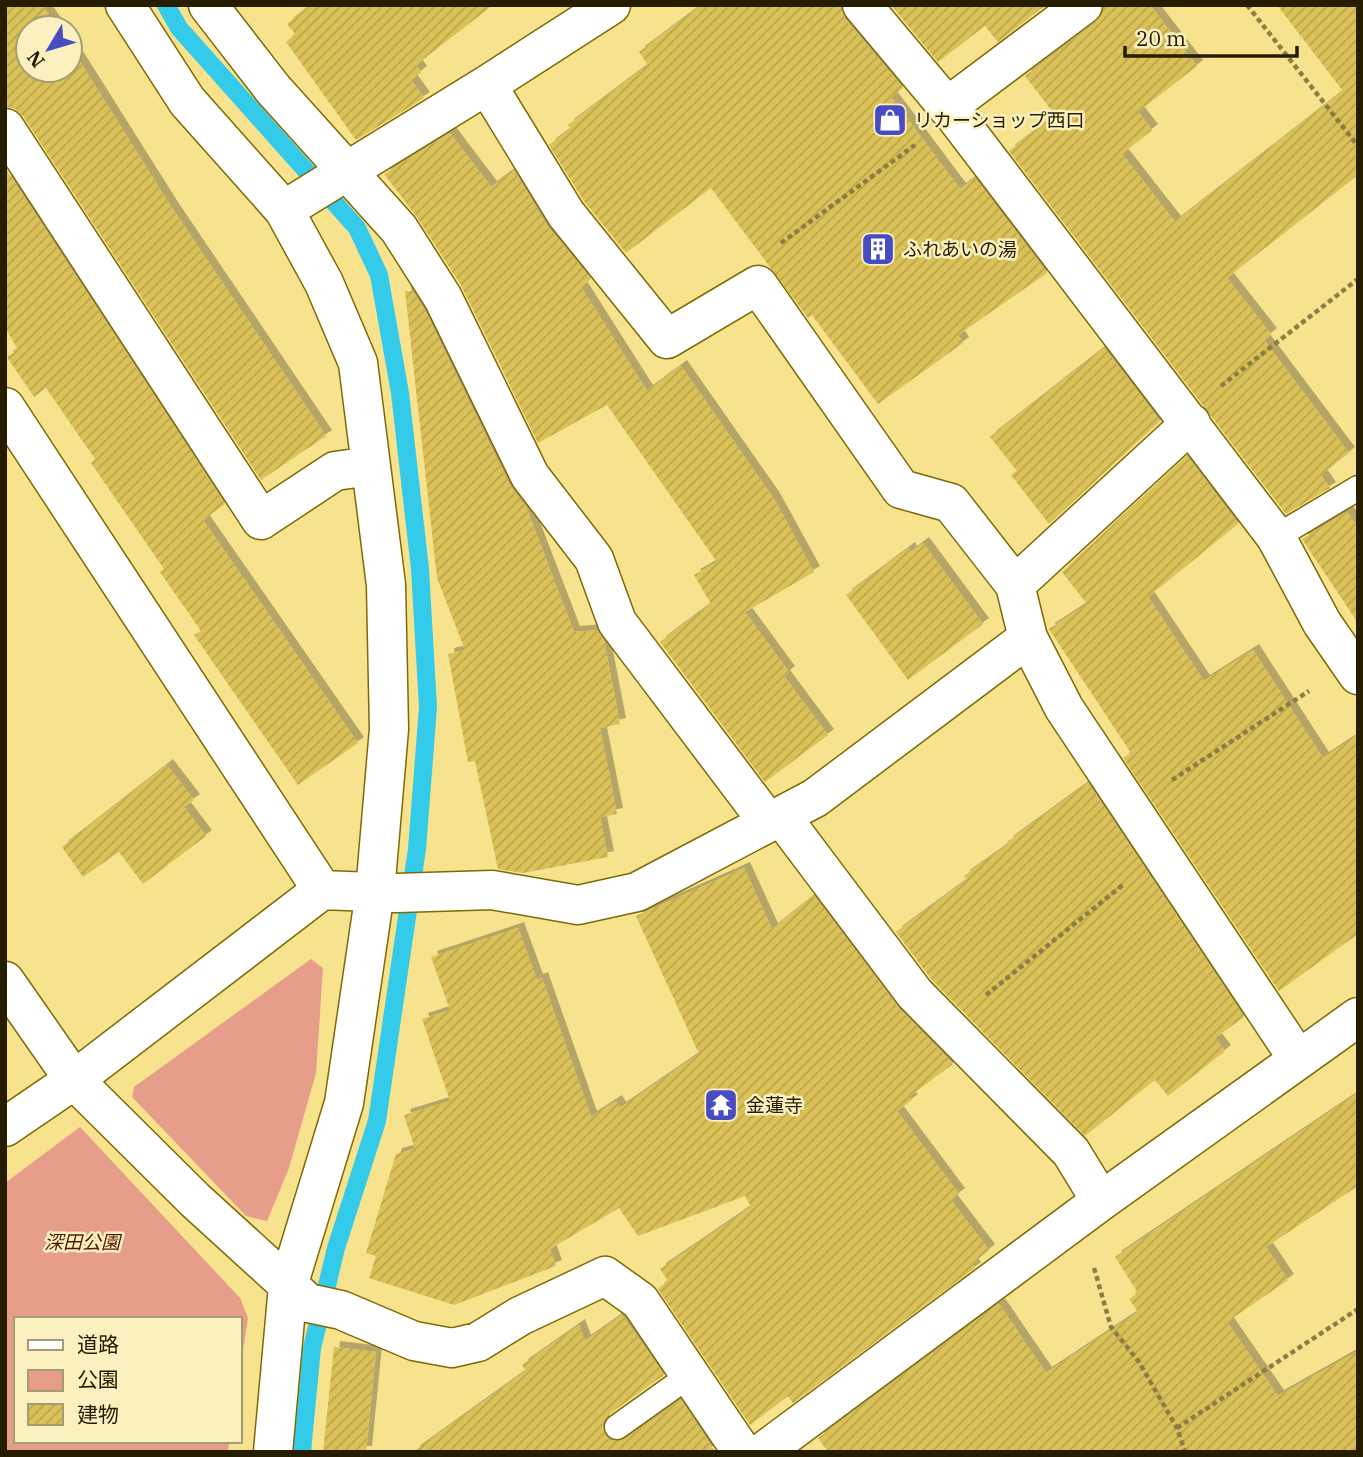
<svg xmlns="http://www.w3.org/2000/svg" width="1363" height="1457" font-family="'IBM Plex Serif','Noto Sans JP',serif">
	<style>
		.green { fill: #e69d89 }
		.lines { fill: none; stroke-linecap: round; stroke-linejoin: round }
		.stream { stroke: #34caea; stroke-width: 18 }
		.building { fill: url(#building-hatch); filter: url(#shadow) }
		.lane-casing { stroke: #7e6a04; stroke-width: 27 }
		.street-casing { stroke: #7e6a04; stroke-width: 41 }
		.path { stroke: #8c7d45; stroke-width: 4.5; stroke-dasharray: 5 3.5; stroke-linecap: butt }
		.lane { stroke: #fff; stroke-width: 24 }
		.street { stroke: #fff; stroke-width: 38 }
		.labels { text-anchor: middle; stroke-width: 5; stroke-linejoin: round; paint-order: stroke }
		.poi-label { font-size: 19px; fill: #261d00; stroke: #fbf0bf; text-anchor: start }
		.park-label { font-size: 19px; font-style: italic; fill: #531605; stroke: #fbf0bf }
	</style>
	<defs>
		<pattern id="building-hatch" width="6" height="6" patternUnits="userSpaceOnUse" patternTransform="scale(1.75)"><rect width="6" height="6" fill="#dac159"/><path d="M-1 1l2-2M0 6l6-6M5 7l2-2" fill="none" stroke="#bba54c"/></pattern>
		<filter id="shadow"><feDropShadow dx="6" dy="-6" stdDeviation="0" flood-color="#0004"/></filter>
	</defs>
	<rect width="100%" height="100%" fill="#f7e28d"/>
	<path class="green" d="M 311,959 L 323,968 L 316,1073 L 289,1168 L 267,1221 L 246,1216 L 132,1097 L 134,1087 Z
		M 80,1127 L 240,1298 L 248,1318 L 240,1369 L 240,1319 L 16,1319 L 16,1441 L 229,1441 L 228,1452 L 5,1452 L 5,1183 Z"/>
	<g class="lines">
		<path class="stream" d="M 166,5 L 179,28 L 357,228 L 379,275 L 400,393 L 420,569 L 428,707 L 417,849 L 377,1121 L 336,1248 L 312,1348 L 302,1452"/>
	</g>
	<path class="building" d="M 5,5 L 42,5 L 58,28 L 28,28 L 28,70 L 70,70 L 70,46 L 172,208 L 326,436 L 261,480 L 23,116 L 15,109 L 5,106 Z
		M 311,5 L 493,5 L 416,65 L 421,72 L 411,80 L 424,98 L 356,140 L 286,42 L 295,34 L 287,24 Z
		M 702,5 L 841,5 L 845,19 L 903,88 L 891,97 L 960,189 L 975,178 L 1047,273 L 958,335 L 963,343 L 878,404 L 812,315 L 808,318 L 711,188 L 626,253 L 584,201 L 549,145 L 571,129 L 568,125 L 648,65 L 639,52 Z
		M 891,5 L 1046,5 L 998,42 L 985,26 L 938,62 Z
		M 1104,5 L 1150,5 L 1197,66 L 1138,112 L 1152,130 L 1122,154 L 1175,222 L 1343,91 L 1277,5 L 1358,5 L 1358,175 L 1227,278 L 1271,334 L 1264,340 L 1349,453 L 1321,475 L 1330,488 L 1286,514 L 1009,151 L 1055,115 L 1025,76 L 1096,23 Z
		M 450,133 L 491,187 L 514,170 L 547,226 L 591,279 L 581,287 L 647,391 L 681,366 L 774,499 L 814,572 L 745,612 L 789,672 L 784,676 L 828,735 L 765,782 L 660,642 L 711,604 L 694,575 L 717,562 L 607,405 L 538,443 L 461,285 L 417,217 L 384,174 Z
		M 5,168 L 225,504 L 203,520 L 358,743 L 298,785 L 194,635 L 201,631 L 160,572 L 164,569 L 91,463 L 95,459 L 46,388 L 34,397 L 7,357 L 18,350 L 5,327 Z
		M 405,291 L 412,291 L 424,309 L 510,486 L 526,507 L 574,632 L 597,630 L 604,641 L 620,724 L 600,728 L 617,814 L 600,817 L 608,857 L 523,873 L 498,869 L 475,761 L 468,762 L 448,654 L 465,650 L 437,578 Z
		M 1104,348 L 1160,421 L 1049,524 L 1011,475 L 1017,471 L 990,437 Z
		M 1187,456 L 1238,524 L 1148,597 L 1204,681 L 1253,650 L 1323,758 L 1358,735 L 1358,934 L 1279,991 L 1123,758 L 1131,753 L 1049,629 L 1087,604 L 1062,572 Z
		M 1347,512 L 1358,527 L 1358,623 L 1302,539 Z
		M 923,543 L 983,624 L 908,680 L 846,595 L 909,548 L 911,552 Z
		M 167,765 L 194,800 L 184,807 L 206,836 L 143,884 L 119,852 L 83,877 L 62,847 Z
		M 1088,783 L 1244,1017 L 1215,1038 L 1225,1051 L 1168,1096 L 1155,1080 L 1085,1136 L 932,980 L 896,932 L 967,880 L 964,876 L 1009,844 L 1007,842 Z
		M 744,868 L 772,929 L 814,896 L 898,1007 L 953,1064 L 909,1097 L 912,1100 L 897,1111 L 959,1194 L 951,1200 L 989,1250 L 972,1264 L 975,1268 L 793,1403 L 788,1396 L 750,1425 L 658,1289 L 668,1281 L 660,1269 L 751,1207 L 745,1196 L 638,1236 L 619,1208 L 550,1249 L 556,1266 L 454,1305 L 369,1278 L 376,1256 L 366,1253 L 396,1154 L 415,1149 L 404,1115 L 450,1101 L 422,1019 L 450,1010 L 431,957 L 518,928 L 537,980 L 542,978 L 591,1117 L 616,1101 L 620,1108 L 699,1054 L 636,916 Z
		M 1358,1093 L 1358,1186 L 1266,1247 L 1288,1280 L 1227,1322 L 1278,1396 L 1358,1351 L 1358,1452 L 828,1452 L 818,1438 L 999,1304 L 1046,1373 L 1138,1312 L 1129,1299 L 1138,1293 L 1115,1257 Z
		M 622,1315 L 664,1375 L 608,1415 L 603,1421 L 605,1435 L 611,1441 L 625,1439 L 681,1400 L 715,1452 L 413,1452 L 526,1371 L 522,1365 L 579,1325 L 585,1341 Z
		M 334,1347 L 376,1352 L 366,1452 L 323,1452 Z"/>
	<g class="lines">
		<g class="lane-casing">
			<path id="lane" d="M 1276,537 L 1358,488
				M 617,1427 L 690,1375"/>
		</g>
		<g class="street-casing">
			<path id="street" d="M 125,5 L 187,101 L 284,210 L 324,283 L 358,363 L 386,585 L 389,729 L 375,892 L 344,1103 L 288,1286 L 273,1452
				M 208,5 L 273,89 L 399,229 L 443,298 L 530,476 L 594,559 L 617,622 L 768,822
				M 862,5 L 955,116 L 1276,537 L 1322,623 L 1358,675
				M 487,85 L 566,214 L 667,339 L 758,285 L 901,489 L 951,503 L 1015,585 L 1028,638 L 1064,708 L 1298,1059
				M 947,107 L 1083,5
				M 5,128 L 261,520 L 335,471 L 371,466
				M 284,210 L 487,85 L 611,5
				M 5,407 L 322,890
				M 1015,585 L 1191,423
				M 781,816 L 915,994 L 1071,1152 L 1101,1201
				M 5,981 L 74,1080 L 195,1200 L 308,1303 L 341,1310 L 414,1341 L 452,1348 L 478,1342 L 520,1316 L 605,1276 L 640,1301 L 742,1452
				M 5,1127 L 74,1080 L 322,890 L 397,893 L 492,890 L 578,905 L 637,892 L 815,798 L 1028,638
				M 763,1452 L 1101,1201 L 1358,1017"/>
		</g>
		<path class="path" d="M 1247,5 L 1358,146
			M 781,243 L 915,145
			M 1221,386 L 1358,279
			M 1172,780 L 1309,691
			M 986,995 L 1124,884
			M 1094,1268 L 1111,1327 L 1139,1362 L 1177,1428 L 1185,1452
			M 1177,1428 L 1358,1309"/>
		<use href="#lane" class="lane"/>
		<use href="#street" class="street"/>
	</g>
	<defs>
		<g id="shop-square" transform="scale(1.75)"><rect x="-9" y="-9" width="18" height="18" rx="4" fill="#484cc2" stroke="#fbf0bf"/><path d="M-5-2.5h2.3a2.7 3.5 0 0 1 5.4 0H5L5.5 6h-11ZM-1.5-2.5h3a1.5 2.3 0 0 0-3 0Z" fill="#fff"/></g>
		<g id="building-square" transform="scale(1.75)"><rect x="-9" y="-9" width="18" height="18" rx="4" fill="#484cc2" stroke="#fbf0bf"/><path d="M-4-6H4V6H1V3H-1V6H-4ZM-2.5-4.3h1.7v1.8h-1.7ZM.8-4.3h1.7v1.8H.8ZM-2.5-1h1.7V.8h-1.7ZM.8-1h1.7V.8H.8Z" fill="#fff"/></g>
		<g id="temple-square" transform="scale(1.75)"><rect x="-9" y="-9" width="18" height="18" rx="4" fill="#484cc2" stroke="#fbf0bf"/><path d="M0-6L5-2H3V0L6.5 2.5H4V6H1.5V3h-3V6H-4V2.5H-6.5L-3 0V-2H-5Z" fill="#fff"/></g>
	</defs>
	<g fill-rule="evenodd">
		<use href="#shop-square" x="890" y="120"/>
		<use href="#building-square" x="878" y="249"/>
		<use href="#temple-square" x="721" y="1105"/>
	</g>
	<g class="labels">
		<g class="poi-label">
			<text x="914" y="127">リカーショップ西口</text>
			<text x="903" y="256">ふれあいの湯</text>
			<text x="746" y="1112">金蓮寺</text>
		</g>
		<g class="park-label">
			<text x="82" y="1249">深田公園</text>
		</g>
	</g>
	<rect width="1363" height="1457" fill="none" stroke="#261d00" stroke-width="14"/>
	<rect x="14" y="1317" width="228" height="126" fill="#fbf0bf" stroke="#a69c73" stroke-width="2"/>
	<rect x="28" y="1340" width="35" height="10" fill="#ffffff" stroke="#a69c73" stroke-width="2"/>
	<text x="77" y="1352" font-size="21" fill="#261d00">道路</text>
	<rect x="28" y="1370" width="35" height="21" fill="#e69d89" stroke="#a69c73" stroke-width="2"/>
	<text x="77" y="1387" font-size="21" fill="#261d00">公園</text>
	<rect x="28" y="1404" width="35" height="21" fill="url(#building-hatch)" stroke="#a69c73" stroke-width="2"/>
	<text x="77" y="1422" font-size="21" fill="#261d00">建物</text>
	<g transform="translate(49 49) rotate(232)"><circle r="33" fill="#fbf0bf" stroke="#a69c73" stroke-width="2"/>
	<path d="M0-5L12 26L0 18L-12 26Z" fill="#484cc2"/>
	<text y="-10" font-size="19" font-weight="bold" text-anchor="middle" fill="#261d00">N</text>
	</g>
	<path d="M1125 46v10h172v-10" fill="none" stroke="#261d00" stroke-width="3.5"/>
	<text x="1136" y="46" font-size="21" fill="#261d00" stroke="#fbf0bf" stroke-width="5" paint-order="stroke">20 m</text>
</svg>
